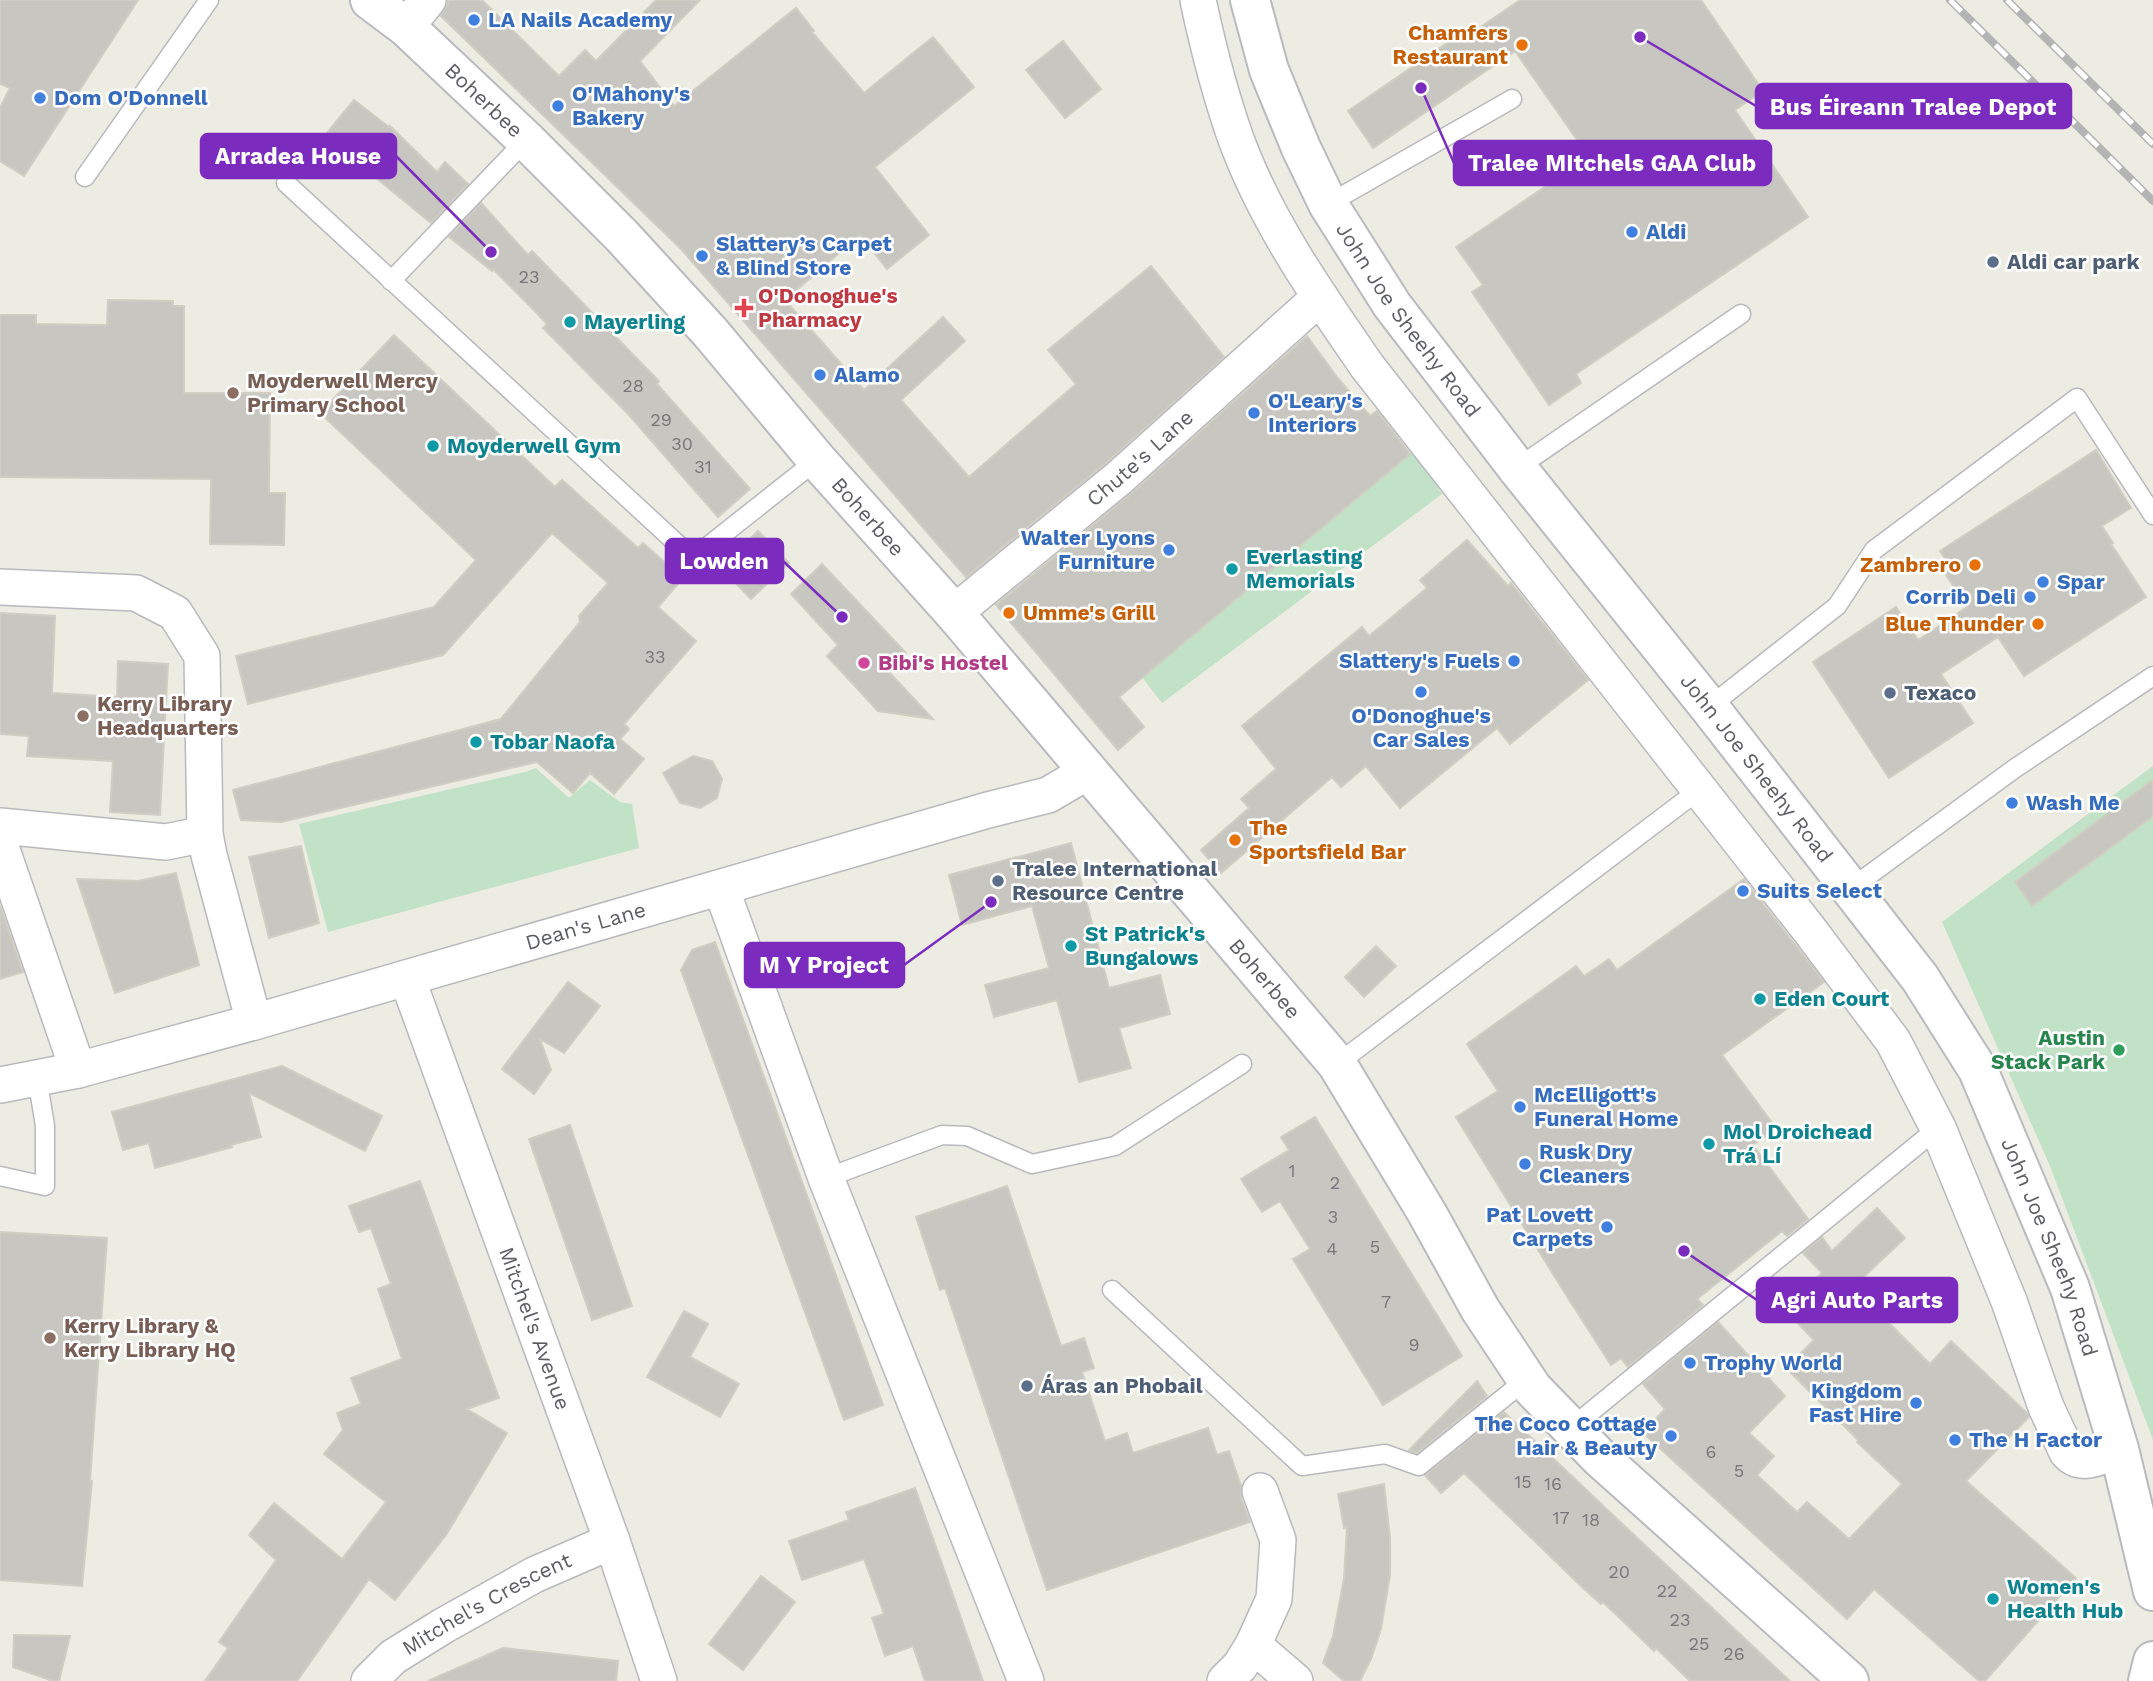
<svg xmlns="http://www.w3.org/2000/svg" width="2153" height="1681" font-family="'Work Sans',sans-serif">
	<style>
		.green { fill: #c1e2c6 }
		.building { fill: #c8c6c0; stroke: #d0cec2; stroke-width: 2 }
		.lines { fill: none; stroke-linecap: round; stroke-linejoin: round }
		.lane-casing { stroke: #b8b9be; stroke-width: 21 }
		.street-casing { stroke: #b8b9be; stroke-width: 38 }
		.secondary-casing { stroke: #b8bac0; stroke-width: 42 }
		.lane { stroke: #fff; stroke-width: 18 }
		.street { stroke: #fff; stroke-width: 35 }
		.secondary { stroke: #fff; stroke-width: 38 }
		.rail-casing { stroke: #b3b4b4; stroke-width: 8 }
		.rail { stroke: #fff; stroke-width: 5; stroke-dasharray: 16; stroke-linecap: butt }
		.shop-dot { fill: #3f7fe0; stroke: #fff; stroke-width: 2.5 }
		.food-dot { fill: #e8710a; stroke: #fff; stroke-width: 2.5 }
		.service-dot { fill: #5c6f8a; stroke: #fff; stroke-width: 2.5 }
		.health-dot { fill: #e0444e; stroke: #fff; stroke-width: 2.5 }
		.culture-dot { fill: #0f9aa8; stroke: #fff; stroke-width: 2.5 }
		.education-dot { fill: #8d6e63; stroke: #fff; stroke-width: 2.5 }
		.hotel-dot { fill: #d1479c; stroke: #fff; stroke-width: 2.5 }
		.leisure-dot { fill: #2e9e5b; stroke: #fff; stroke-width: 2.5 }
		.labels { text-anchor: middle; stroke-width: 5; stroke-linejoin: round; paint-order: stroke }
		.number-label { font-size: 18px; fill: #76777a }
		.shop-label { font-size: 21px; font-weight: bold; fill: #366cbe; stroke: #fff; text-anchor: start }
		.food-label { font-size: 21px; font-weight: bold; fill: #c56008; stroke: #fff; text-anchor: end }
		.street-label { font-size: 21px; fill: #5b5d62; stroke: #fff }
		.service-label { font-size: 21px; font-weight: bold; fill: #4e5e75; stroke: #fff; text-anchor: start }
		.health-label { font-size: 21px; font-weight: bold; fill: #be3a42; stroke: #fff; text-anchor: start }
		.culture-label { font-size: 21px; font-weight: bold; fill: #0d838f; stroke: #fff; text-anchor: start }
		.education-label { font-size: 21px; font-weight: bold; fill: #785e54; stroke: #fff; text-anchor: start }
		.hotel-label { font-size: 21px; font-weight: bold; fill: #b23c85; stroke: #fff; text-anchor: start }
		.leisure-label { font-size: 21px; font-weight: bold; fill: #27864d; stroke: #fff; text-anchor: end }
		.leader { fill: none; stroke: #7b2cbf; stroke-width: 2.5 }
		.callout-dot { fill: #7b2cbf; stroke: #fff; stroke-width: 2.5 }
		.callout { fill: #7b2cbf; stroke: #7b2cbf; stroke-width: 2.5 }
		.callout-label { font-size: 23px; text-anchor: middle; font-weight: bold; fill: #fff }
	</style>
	<rect width="100%" height="100%" fill="#ecece3"/>
	<path class="green" d="M 1414,451 L 1442,494 L 1162,703 L 1142,677 Z
		M 2153,766 L 2153,1440 L 2050,1166 L 1942,922 Z
		M 536,768 L 569,798 L 590,780 L 620,802 L 632,804 L 639,848 L 328,932 L 299,824 L 525,772 Z"/>
	<path class="building" d="M 0,0 L 138,0 L 24,176 L 0,161 L 0,108 L 10,88 L 0,84 Z
		M 448,0 L 482,0 L 559,76 L 585,50 L 596,61 L 656,0 L 700,0 L 640,61 L 674,106 L 796,8 L 814,31 L 812,32 L 864,93 L 933,37 L 974,87 L 875,167 L 929,235 L 887,269 L 860,235 L 785,300 L 864,390 L 943,317 L 965,341 L 901,400 L 969,477 L 1076,384 L 1048,350 L 1151,266 L 1224,357 L 1106,463 L 966,577 L 681,249 L 441,16 L 448,4 Z
		M 1520,0 L 1701,0 L 1763,91 L 1735,110 L 1808,217 L 1576,374 L 1581,383 L 1549,405 L 1472,292 L 1483,285 L 1456,247 L 1589,157 L 1515,51 L 1373,148 L 1348,111 L 1469,28 L 1472,33 Z
		M 1063,41 L 1101,89 L 1065,118 L 1026,70 Z
		M 354,100 L 389,127 L 390,126 L 437,172 L 445,162 L 468,184 L 431,223 L 332,142 L 333,139 L 326,134 Z
		M 481,203 L 528,255 L 532,251 L 659,381 L 657,384 L 750,489 L 718,517 L 629,415 L 543,328 L 547,324 L 526,302 L 493,269 L 492,271 L 449,237 Z
		M 108,300 L 173,301 L 173,306 L 184,306 L 184,393 L 270,393 L 269,493 L 285,493 L 284,545 L 210,544 L 211,479 L 0,477 L 0,315 L 36,315 L 36,324 L 107,325 Z
		M 394,335 L 555,487 L 562,480 L 638,548 L 643,543 L 683,578 L 658,607 L 696,641 L 624,724 L 629,729 L 620,739 L 644,759 L 614,794 L 590,773 L 573,793 L 537,762 L 281,822 L 241,820 L 233,790 L 501,719 L 580,622 L 579,616 L 608,583 L 552,533 L 443,655 L 248,704 L 236,656 L 434,607 L 476,560 L 320,413 Z
		M 1307,336 L 1337,377 L 1370,416 L 1377,411 L 1410,454 L 1119,697 L 1144,727 L 1118,750 L 996,605 L 1132,493 Z
		M 2096,450 L 2131,508 L 2102,526 L 2113,543 L 2111,544 L 2146,597 L 2024,676 L 1998,637 L 1941,674 L 1973,723 L 1889,778 L 1813,662 L 1896,607 L 1918,640 L 1967,607 L 1941,567 L 1948,563 L 1940,551 Z
		M 758,531 L 789,563 L 751,599 L 721,568 Z
		M 1467,540 L 1508,586 L 1511,583 L 1588,680 L 1510,744 L 1497,728 L 1400,808 L 1366,766 L 1341,787 L 1332,777 L 1221,873 L 1201,850 L 1249,808 L 1241,799 L 1276,769 L 1242,726 L 1362,627 L 1369,636 L 1427,588 L 1420,580 Z
		M 822,564 L 906,653 L 888,671 L 933,719 L 878,711 L 827,656 L 838,645 L 791,594 Z
		M 0,613 L 55,616 L 52,693 L 117,697 L 118,661 L 168,664 L 160,815 L 110,812 L 113,761 L 27,756 L 29,736 L 0,734 Z
		M 693,756 L 712,761 L 722,779 L 717,798 L 700,808 L 680,803 L 663,773 Z
		M 2153,780 L 2153,816 L 2032,906 L 2015,882 Z
		M 1071,843 L 1109,988 L 1160,975 L 1170,1014 L 1119,1028 L 1131,1068 L 1079,1082 L 1057,1000 L 994,1017 L 985,985 L 1049,968 L 1032,906 L 962,925 L 949,875 Z
		M 301,846 L 319,923 L 269,938 L 249,857 Z
		M 176,873 L 199,965 L 115,993 L 77,879 L 138,881 Z
		M 1744,879 L 1824,982 L 1722,1055 L 1776,1128 L 1753,1145 L 1808,1219 L 1787,1236 L 1782,1231 L 1697,1299 L 1703,1305 L 1628,1367 L 1621,1358 L 1611,1365 L 1561,1287 L 1456,1117 L 1498,1091 L 1467,1044 L 1576,966 L 1584,976 L 1609,959 L 1617,970 Z
		M 0,906 L 23,972 L 0,979 Z
		M 715,942 L 883,1405 L 844,1420 L 681,970 L 692,950 Z
		M 1376,946 L 1396,966 L 1364,997 L 1345,977 Z
		M 568,982 L 600,1006 L 564,1053 L 540,1039 L 551,1070 L 534,1094 L 502,1069 Z
		M 282,1066 L 382,1116 L 365,1151 L 249,1093 L 261,1137 L 231,1145 L 232,1147 L 155,1168 L 149,1143 L 123,1150 L 112,1112 Z
		M 1315,1117 L 1462,1356 L 1383,1405 L 1293,1259 L 1310,1249 L 1280,1201 L 1262,1212 L 1241,1179 L 1289,1150 L 1281,1137 Z
		M 570,1125 L 632,1306 L 592,1320 L 529,1139 Z
		M 420,1181 L 499,1398 L 467,1409 L 507,1433 L 446,1535 L 395,1600 L 369,1579 L 297,1681 L 205,1681 L 228,1648 L 219,1642 L 276,1560 L 249,1535 L 274,1503 L 342,1559 L 386,1502 L 324,1454 L 343,1430 L 337,1413 L 361,1404 L 351,1378 L 402,1359 L 378,1289 L 391,1284 L 371,1228 L 359,1232 L 349,1206 Z
		M 1007,1186 L 1061,1346 L 1084,1338 L 1094,1368 L 1082,1372 L 1105,1441 L 1127,1433 L 1133,1453 L 1208,1428 L 1217,1455 L 1229,1451 L 1241,1486 L 1241,1498 L 1250,1522 L 1047,1590 L 945,1288 L 940,1290 L 916,1217 Z
		M 1877,1208 L 1905,1238 L 1853,1287 L 1930,1364 L 1951,1341 L 2027,1413 L 2029,1417 L 1966,1481 L 2076,1578 L 1985,1681 L 1979,1681 L 1874,1589 L 1847,1619 L 1643,1433 L 1665,1409 L 1643,1384 L 1718,1322 L 1785,1396 L 1749,1433 L 1774,1456 L 1757,1475 L 1797,1512 L 1807,1502 L 1849,1539 L 1902,1484 L 1857,1442 L 1858,1440 L 1786,1368 L 1814,1340 L 1784,1309 L 1822,1273 L 1803,1253 L 1822,1237 L 1832,1251 Z
		M 0,1232 L 107,1238 L 90,1481 L 92,1481 L 82,1586 L 0,1580 Z
		M 684,1311 L 708,1324 L 690,1357 L 739,1384 L 720,1417 L 647,1377 Z
		M 1477,1381 L 1487,1396 L 1417,1453 L 1409,1450 Z
		M 1504,1412 L 1632,1533 L 1790,1681 L 1690,1681 L 1656,1648 L 1654,1651 L 1603,1602 L 1601,1604 L 1582,1587 L 1464,1473 L 1441,1493 L 1425,1475 Z
		M 1384,1484 L 1390,1538 L 1390,1575 L 1381,1629 L 1371,1659 L 1360,1681 L 1344,1681 L 1323,1663 L 1333,1636 L 1344,1579 L 1347,1527 L 1344,1528 L 1338,1494 Z
		M 915,1488 L 946,1575 L 983,1681 L 925,1681 L 913,1646 L 885,1656 L 872,1618 L 884,1614 L 864,1559 L 802,1580 L 789,1541 L 849,1520 L 846,1512 Z
		M 761,1576 L 795,1602 L 743,1670 L 709,1644 Z
		M 14,1635 L 70,1636 L 59,1681 L 53,1681 L 13,1667 Z
		M 503,1648 L 618,1661 L 616,1681 L 428,1681 Z"/>
	<g class="lines">
		<g class="lane-casing">
			<path id="lane" d="M 85,177 L 209,0
				M 286,183 L 685,551 L 707,547 L 817,460
				M 1328,204 L 1512,99
				M 391,281 L 526,140
				M 1517,468 L 1741,314
				M 1709,707 L 1837,606 L 1874,550 L 2077,398 L 2153,515
				M 1850,889 L 2014,769 L 2153,676
				M 1337,1064 L 1699,790
				M 0,1176 L 45,1186 L 45,1126 L 37,1077
				M 826,1178 L 942,1135 L 967,1136 L 1032,1164 L 1115,1146 L 1242,1064
				M 1112,1290 L 1302,1466 L 1385,1454 L 1419,1466 L 1527,1379
				M 1571,1428 L 1938,1128"/>
		</g>
		<g class="street-casing">
			<g id="street">
				<path d="M 1198,0 C 1208,47 1220,94 1236,139 C 1266,221 1318,295 1367,366 L 1808,928 L 1893,1041 L 1938,1128 L 2009,1301 L 2046,1407 L 2067,1452 C 2081,1469 2103,1456 2119,1449"/>
				<path d="M 406,27 L 428,0"/>
				<path d="M 0,587 L 136,593 L 175,613 L 202,656 L 205,834 L 209,855 L 254,1022"/>
				<path id="s1" d="M 954,613 L 1119,478 L 1320,297"/>
				<path d="M 0,826 L 166,842 L 205,834"/>
				<path d="M 0,844 L 78,1070"/>
				<path d="M 721,888 L 826,1178 L 1026,1681"/>
				<path id="s2" d="M 407,978 L 612,1541 L 659,1681"/>
				<path id="s3" d="M 0,1085 L 78,1070 L 254,1022 L 988,810 L 1048,795 L 1089,771"/>
				<path d="M 1253,1645 L 1295,1681"/>
				<path id="s4" d="M 369,1681 L 393,1657 L 443,1626 L 534,1575 L 612,1541"/>
				<path d="M 1225,1681 L 1240,1666 L 1253,1645 L 1274,1599 L 1278,1540 L 1260,1491"/>
			</g>
		</g>
		<g class="secondary-casing">
			<g id="secondary">
				<path id="s5" d="M 370,0 L 406,27 L 526,140 L 622,236 L 710,332 L 817,460 L 954,613 L 1337,1064 L 1427,1213 L 1480,1309 L 1533,1389 L 1599,1457 L 1849,1681"/>
				<path id="s6" d="M 1250,0 L 1269,70 L 1301,148 L 1328,204 L 1392,305 L 1517,468 L 1709,707 L 1920,978 L 1978,1070 L 2070,1288 L 2119,1449 L 2153,1591"/>
				<path d="M 2148,1681 L 2153,1661"/>
			</g>
		</g>
		<use href="#lane" class="lane"/>
		<use href="#street" class="street"/>
		<use href="#secondary" class="secondary"/>
		<g class="rail-casing">
			<path id="rail" d="M 1950,0 L 2153,201
				M 2007,0 L 2153,144"/>
		</g>
		<use href="#rail" class="rail"/>
	</g>
	<g class="shop-dot">
		<circle cx="474" cy="20" r="7"/>
		<circle cx="40" cy="98" r="7"/>
		<circle cx="558" cy="106" r="7"/>
		<circle cx="1632" cy="232" r="7"/>
		<circle cx="702" cy="256" r="7"/>
		<circle cx="820" cy="375" r="7"/>
		<circle cx="1254" cy="413" r="7"/>
		<circle cx="1169" cy="550" r="7"/>
		<circle cx="2043" cy="582" r="7"/>
		<circle cx="2030" cy="597" r="7"/>
		<circle cx="1514" cy="661" r="7"/>
		<circle cx="1421" cy="692" r="7"/>
		<circle cx="2012" cy="803" r="7"/>
		<circle cx="1743" cy="891" r="7"/>
		<circle cx="1520" cy="1107" r="7"/>
		<circle cx="1525" cy="1164" r="7"/>
		<circle cx="1607" cy="1227" r="7"/>
		<circle cx="1690" cy="1363" r="7"/>
		<circle cx="1916" cy="1403" r="7"/>
		<circle cx="1671" cy="1436" r="7"/>
		<circle cx="1955" cy="1440" r="7"/>
	</g>
	<g class="food-dot">
		<circle cx="1522" cy="45" r="7"/>
		<circle cx="1975" cy="565" r="7"/>
		<circle cx="1009" cy="613" r="7"/>
		<circle cx="2038" cy="624" r="7"/>
		<circle cx="1235" cy="840" r="7"/>
	</g>
	<g class="service-dot">
		<circle cx="1993" cy="262" r="7"/>
		<circle cx="1890" cy="693" r="7"/>
		<circle cx="998" cy="881" r="7"/>
		<circle cx="1027" cy="1386" r="7"/>
	</g>
	<path class="health-dot" d="M740.5 297.5h7v7h7v7h-7v7h-7v-7h-7v-7h7z"/>
	<g class="culture-dot">
		<circle cx="570" cy="322" r="7"/>
		<circle cx="433" cy="446" r="7"/>
		<circle cx="1232" cy="569" r="7"/>
		<circle cx="476" cy="742" r="7"/>
		<circle cx="1071" cy="946" r="7"/>
		<circle cx="1760" cy="999" r="7"/>
		<circle cx="1709" cy="1144" r="7"/>
		<circle cx="1993" cy="1599" r="7"/>
	</g>
	<g class="education-dot">
		<circle cx="233" cy="393" r="7"/>
		<circle cx="83" cy="716" r="7"/>
		<circle cx="50" cy="1338" r="7"/>
	</g>
	<circle class="hotel-dot" cx="864" cy="663" r="7"/>
	<circle class="leisure-dot" cx="2119" cy="1050" r="7"/>
	<g class="labels">
		<g class="number-label">
			<text x="529" y="283">23</text>
			<text x="633" y="392">28</text>
			<text x="661" y="426">29</text>
			<text x="682" y="450">30</text>
			<text x="703" y="473">31</text>
			<text x="655" y="663">33</text>
			<text x="1292" y="1177">1</text>
			<text x="1335" y="1189">2</text>
			<text x="1333" y="1223">3</text>
			<text x="1375" y="1253">5</text>
			<text x="1332" y="1255">4</text>
			<text x="1386" y="1308">7</text>
			<text x="1414" y="1351">9</text>
			<text x="1711" y="1458">6</text>
			<text x="1739" y="1477">5</text>
			<text x="1523" y="1488">15</text>
			<text x="1553" y="1490">16</text>
			<text x="1561" y="1524">17</text>
			<text x="1591" y="1526">18</text>
			<text x="1619" y="1578">20</text>
			<text x="1667" y="1597">22</text>
			<text x="1680" y="1626">23</text>
			<text x="1699" y="1650">25</text>
			<text x="1734" y="1660">26</text>
		</g>
		<g class="shop-label">
			<text x="488" y="27">LA Nails Academy</text>
			<text x="572" y="101">O'Mahony's<tspan x="572" dy="24">Bakery</tspan></text>
			<text x="54" y="105">Dom O'Donnell</text>
			<text x="1646" y="239">Aldi</text>
			<text x="716" y="251">Slattery’s Carpet<tspan x="716" dy="24">&amp; Blind Store</tspan></text>
			<text x="834" y="382">Alamo</text>
			<text x="1268" y="408">O'Leary's<tspan x="1268" dy="24">Interiors</tspan></text>
			<text x="1155" y="545" text-anchor="end">Walter Lyons<tspan x="1155" dy="24">Furniture</tspan></text>
			<text x="2057" y="589">Spar</text>
			<text x="2016" y="604" text-anchor="end">Corrib Deli</text>
			<text x="1500" y="668" text-anchor="end">Slattery's Fuels</text>
			<text x="1421" y="723" text-anchor="middle">O'Donoghue's<tspan x="1421" dy="24">Car Sales</tspan></text>
			<text x="2026" y="810">Wash Me</text>
			<text x="1757" y="898">Suits Select</text>
			<text x="1534" y="1102">McElligott's<tspan x="1534" dy="24">Funeral Home</tspan></text>
			<text x="1539" y="1159">Rusk Dry<tspan x="1539" dy="24">Cleaners</tspan></text>
			<text x="1593" y="1222" text-anchor="end">Pat Lovett<tspan x="1593" dy="24">Carpets</tspan></text>
			<text x="1704" y="1370">Trophy World</text>
			<text x="1902" y="1398" text-anchor="end">Kingdom<tspan x="1902" dy="24">Fast Hire</tspan></text>
			<text x="1657" y="1431" text-anchor="end">The Coco Cottage<tspan x="1657" dy="24">Hair &amp; Beauty</tspan></text>
			<text x="1969" y="1447">The H Factor</text>
		</g>
		<g class="food-label">
			<text x="1508" y="40">Chamfers<tspan x="1508" dy="24">Restaurant</tspan></text>
			<text x="1961" y="572">Zambrero</text>
			<text x="1023" y="620" text-anchor="start">Umme's Grill</text>
			<text x="2024" y="631">Blue Thunder</text>
			<text x="1249" y="835" text-anchor="start">The<tspan x="1249" dy="24">Sportsfield Bar</tspan></text>
		</g>
		<g class="street-label">
			<text dy="7" stroke="none"><textPath href="#s5" startOffset="152">Boherbee</textPath></text>
			<text dy="7" stroke="none"><textPath href="#s6" startOffset="360">John Joe Sheehy Road</textPath></text>
			<text dy="7" stroke="none"><textPath href="#s1" startOffset="242">Chute's Lane</textPath></text>
			<text dy="7" stroke="none"><textPath href="#s5" startOffset="719">Boherbee</textPath></text>
			<text dy="7" stroke="none"><textPath href="#s6" startOffset="928">John Joe Sheehy Road</textPath></text>
			<text dy="7" stroke="none"><textPath href="#s3" startOffset="607">Dean's Lane</textPath></text>
			<text dy="7" stroke="none"><textPath href="#s5" startOffset="1328">Boherbee</textPath></text>
			<text dy="7" stroke="none"><textPath href="#s6" startOffset="1494">John Joe Sheehy Road</textPath></text>
			<text dy="7" stroke="none"><textPath href="#s2" startOffset="373">Mitchel's Avenue</textPath></text>
			<text dy="7" stroke="none"><textPath href="#s4" startOffset="142">Mitchel's Crescent</textPath></text>
		</g>
		<g class="service-label">
			<text x="2007" y="269">Aldi car park</text>
			<text x="1904" y="700">Texaco</text>
			<text x="1012" y="876">Tralee International<tspan x="1012" dy="24">Resource Centre</tspan></text>
			<text x="1041" y="1393">Áras an Phobail</text>
		</g>
		<g class="health-label">
			<text x="758" y="303">O'Donoghue's<tspan x="758" dy="24">Pharmacy</tspan></text>
		</g>
		<g class="culture-label">
			<text x="584" y="329">Mayerling</text>
			<text x="447" y="453">Moyderwell Gym</text>
			<text x="1246" y="564">Everlasting<tspan x="1246" dy="24">Memorials</tspan></text>
			<text x="490" y="749">Tobar Naofa</text>
			<text x="1085" y="941">St Patrick's<tspan x="1085" dy="24">Bungalows</tspan></text>
			<text x="1774" y="1006">Eden Court</text>
			<text x="1723" y="1139">Mol Droichead<tspan x="1723" dy="24">Trá Lí</tspan></text>
			<text x="2007" y="1594">Women's<tspan x="2007" dy="24">Health Hub</tspan></text>
		</g>
		<g class="education-label">
			<text x="247" y="388">Moyderwell Mercy<tspan x="247" dy="24">Primary School</tspan></text>
			<text x="97" y="711">Kerry Library<tspan x="97" dy="24">Headquarters</tspan></text>
			<text x="64" y="1333">Kerry Library &amp;<tspan x="64" dy="24">Kerry Library HQ</tspan></text>
		</g>
		<g class="hotel-label">
			<text x="878" y="670">Bibi's Hostel</text>
		</g>
		<g class="leisure-label">
			<text x="2105" y="1045">Austin<tspan x="2105" dy="24">Stack Park</tspan></text>
		</g>
	</g>
	<path class="leader" d="M1640 37L1756 106M491 252L396 156M1421 88L1454 163M842 617L783 561M991 902L904 965M1684 1251L1757 1300"/>
	<g class="callout-dot">
		<circle cx="1640" cy="37" r="7"/>
		<circle cx="491" cy="252" r="7"/>
		<circle cx="1421" cy="88" r="7"/>
		<circle cx="842" cy="617" r="7"/>
		<circle cx="991" cy="902" r="7"/>
		<circle cx="1684" cy="1251" r="7"/>
	</g>
	<g class="callout">
		<rect x="1756" y="84" width="315" height="44" rx="7"/>
		<rect x="201" y="134" width="195" height="44" rx="7"/>
		<rect x="1454" y="141" width="317" height="44" rx="7"/>
		<rect x="666" y="539" width="117" height="44" rx="7"/>
		<rect x="745" y="943" width="159" height="44" rx="7"/>
		<rect x="1757" y="1278" width="200" height="44" rx="7"/>
	</g>
	<g class="callout-label">
		<text x="1913" y="115">Bus Éireann Tralee Depot</text>
		<text x="298" y="164">Arradea House</text>
		<text x="1612" y="171">Tralee MItchels GAA Club</text>
		<text x="724" y="569">Lowden</text>
		<text x="824" y="973">M Y Project</text>
		<text x="1857" y="1308">Agri Auto Parts</text>
	</g>
</svg>
